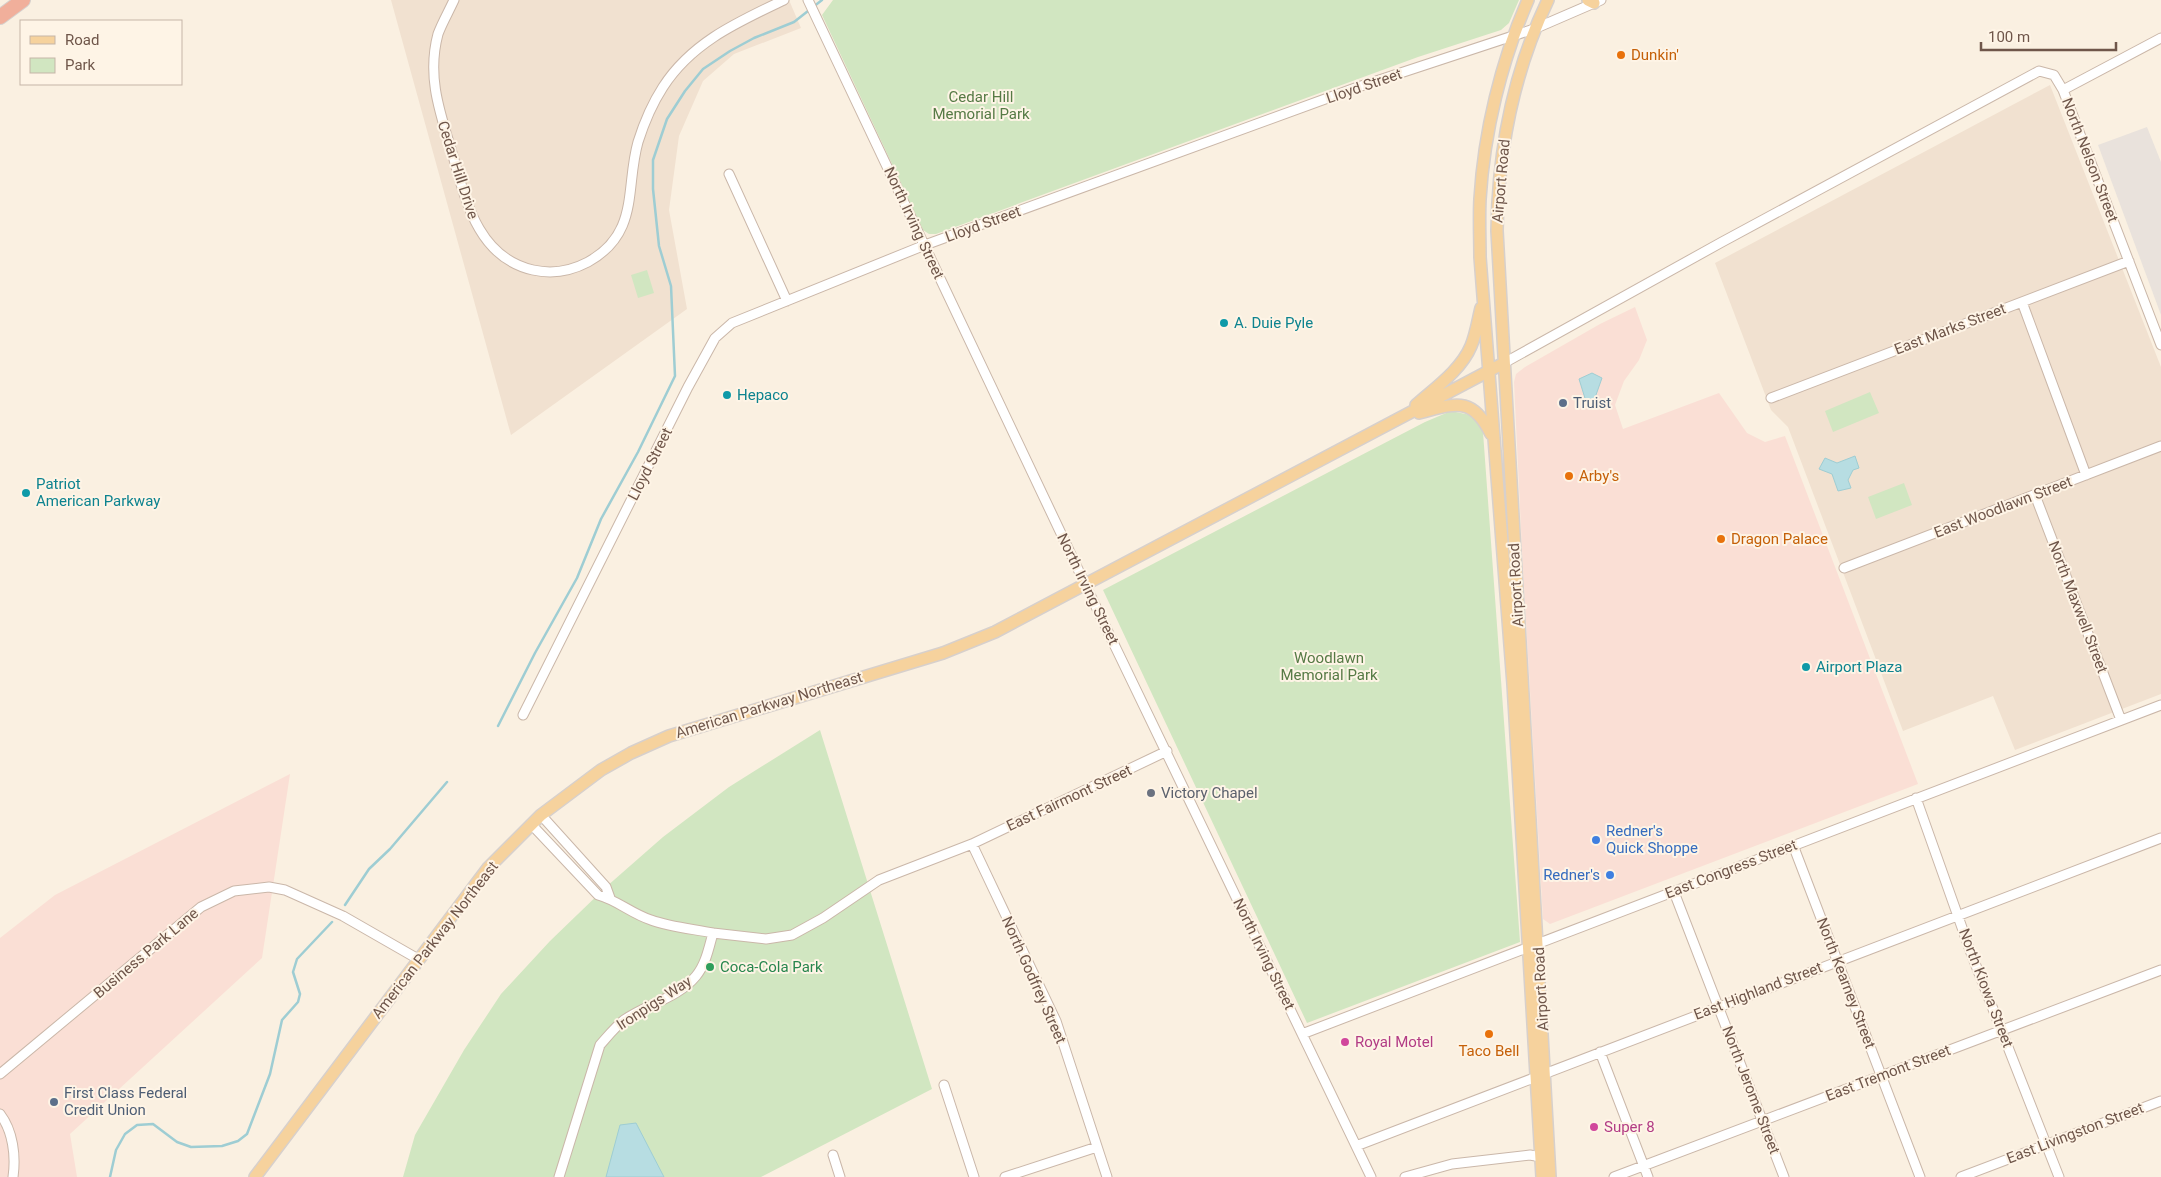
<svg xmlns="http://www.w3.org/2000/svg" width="2161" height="1177" font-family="Roboto,sans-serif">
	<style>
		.residential { fill: #f1e1d0 }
		.commercial { fill: #fadfd5 }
		.industrial { fill: #e9e2dc }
		.green { fill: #d1e6c1 }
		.water { fill: #b7dde2; stroke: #9ecdd3 }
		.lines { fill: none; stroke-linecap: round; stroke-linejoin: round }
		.stream { stroke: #9ecdd3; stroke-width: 2.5 }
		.minor-casing { stroke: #cab7a9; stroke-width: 11 }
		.major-casing { stroke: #d7d0cc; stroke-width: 14 }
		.highway-casing { stroke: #d7d0cc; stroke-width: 16 }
		.minor { stroke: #fff; stroke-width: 9 }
		.major { stroke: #f6d29d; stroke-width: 11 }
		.highway { stroke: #f1af9b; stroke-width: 14 }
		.food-dot { fill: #e8710a; stroke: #fef4e6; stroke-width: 2 }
		.culture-dot { fill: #0f9aa8; stroke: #fef4e6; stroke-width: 2 }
		.service-dot { fill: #5c6f8a; stroke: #fef4e6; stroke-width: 2 }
		.worship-dot { fill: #6b7280; stroke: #fef4e6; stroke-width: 2 }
		.shop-dot { fill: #3f7fe0; stroke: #fef4e6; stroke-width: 2 }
		.leisure-dot { fill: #2e9e5b; stroke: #fef4e6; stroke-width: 2 }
		.hotel-dot { fill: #d1479c; stroke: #fef4e6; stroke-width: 2 }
		.labels { text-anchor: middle; stroke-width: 4; stroke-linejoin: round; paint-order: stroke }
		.food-label { font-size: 15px; fill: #c56008; stroke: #fef4e6; text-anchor: start }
		.street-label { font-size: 15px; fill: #6f564a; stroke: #fef4e6 }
		.park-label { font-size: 15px; fill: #567a45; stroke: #fef4e6 }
		.culture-label { font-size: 15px; fill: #0d838f; stroke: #fef4e6; text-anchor: start }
		.service-label { font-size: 15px; fill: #4e5e75; stroke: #fef4e6; text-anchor: start }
		.worship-label { font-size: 15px; fill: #5b616d; stroke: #fef4e6; text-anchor: start }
		.shop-label { font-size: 15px; fill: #366cbe; stroke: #fef4e6; text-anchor: start }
		.leisure-label { font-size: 15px; fill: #27864d; stroke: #fef4e6; text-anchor: start }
		.hotel-label { font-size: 15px; fill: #b23c85; stroke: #fef4e6; text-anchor: start }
	</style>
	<rect width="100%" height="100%" fill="#faf0e1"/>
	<path class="residential" d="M 391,0 L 789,0 L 801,28 L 734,54 L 703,81 L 679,136 L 669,210 L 687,309 L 511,435 Z
		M 2050,85 L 2161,367 L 2161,694 L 2015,750 L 1993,696 L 1903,731 L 1788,427 L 1771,410 L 1715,263 Z"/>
	<path class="commercial" d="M 1635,307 L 1647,340 L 1639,360 L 1624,381 L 1615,405 L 1623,429 L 1719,393 L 1747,433 L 1765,442 L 1785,436 L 1918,784 L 1550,924 L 1543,919 L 1522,550 L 1514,382 L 1516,374 L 1525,367 L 1600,324 Z
		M 290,774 L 262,958 L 70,1134 L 77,1177 L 0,1177 L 0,938 L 55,895 Z"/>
	<path class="industrial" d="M 2147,127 L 2161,162 L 2161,315 L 2098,145 Z"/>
	<path class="green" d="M 833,0 L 1519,0 L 1509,23 L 1501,30 L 1418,57 L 936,234 L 929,234 L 923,230 L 822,15 Z
		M 647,270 L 654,293 L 638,298 L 631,275 Z
		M 1870,392 L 1879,413 L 1833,432 L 1825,411 Z
		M 1451,411 L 1475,416 L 1483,432 L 1520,942 L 1307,1023 L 1103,590 L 1350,461 L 1425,422 Z
		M 1904,483 L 1912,505 L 1876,519 L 1868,497 Z
		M 820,730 L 932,1089 L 761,1177 L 403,1177 L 415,1135 L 464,1050 L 501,994 L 550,941 L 606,887 L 663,837 L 729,787 Z"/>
	<path class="water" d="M 1592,373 L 1602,378 L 1591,409 L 1588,408 L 1579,379 Z
		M 1855,456 L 1859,468 L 1853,470 L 1848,480 L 1851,488 L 1838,491 L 1832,474 L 1819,469 L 1825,458 L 1837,463 Z
		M 636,1123 L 664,1177 L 606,1177 L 620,1125 Z"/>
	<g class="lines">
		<path class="stream" d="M 498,726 L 535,653 L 577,578 L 601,519 L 638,452 L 675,376 L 671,286 L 659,246 L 653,189 L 653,160 L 667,119 L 685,91 L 703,69 L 730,51 L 754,38 L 794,22 L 822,0
			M 345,905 L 369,869 L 390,849 L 447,782
			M 110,1177 L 116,1150 L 125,1134 L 137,1125 L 153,1124 L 177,1142 L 191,1147 L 222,1146 L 238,1141 L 247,1134 L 270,1074 L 282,1020 L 298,1002 L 300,994 L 293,972 L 297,959 L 332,922"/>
		<g class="minor-casing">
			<path id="minor" d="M 454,0 C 449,11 442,23 438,34 C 427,75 439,110 451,149 C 465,197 476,257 533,270 C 551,274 571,271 588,262 C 640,233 625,188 638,142 C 644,123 652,104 663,87 C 692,42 738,22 784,0
				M 808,0 L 1085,584 L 1371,1177
				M 2063,90 L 2161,38
				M 729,174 L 787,301
				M 2022,302 L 2086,475
				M 1504,363 L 1722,242 L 2039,71 L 2054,75 L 2063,90 L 2161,345
				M 1771,398 L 2129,261
				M 2035,495 L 2121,720
				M 1844,568 L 2161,446
				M 523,715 L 688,387 L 715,338 L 732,323 L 925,245 L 1358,87 L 1534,29 L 1601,0
				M 1916,798 L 1971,953 L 2059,1177
				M 541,815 L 606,887 L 610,898
				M 531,824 L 598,895 C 617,900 632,914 651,920 C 670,927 693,929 713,933 C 709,947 706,964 696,976 C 678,998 647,1004 624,1020 C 615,1027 608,1036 600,1045 L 559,1177
				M 972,844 L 1056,1021 L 1107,1177
				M 1793,845 L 1920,1177
				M 1674,892 L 1784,1177
				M 713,933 L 766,939 L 792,935 L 823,918 L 879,880 L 972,844 L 1167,751
				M 1302,1034 L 2161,705
				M 1600,1052 L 1648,1177
				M 0,1074 L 201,907 L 234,891 L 269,887 L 285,890 L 343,916 L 418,959
				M 944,1085 L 974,1177
				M 0,1114 C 13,1131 16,1156 13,1177
				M 1356,1146 L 2161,838
				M 833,1155 L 840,1177
				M 1005,1177 L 1097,1147
				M 1405,1177 L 1452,1164 L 1530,1155 L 1541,1157
				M 1614,1177 L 2161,970
				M 1961,1177 L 2161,1101"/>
		</g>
		<g class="major-casing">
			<path id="major" d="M 1528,0 C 1501,62 1484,132 1480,199 C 1479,218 1480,238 1480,257 L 1513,684 L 1542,1177
				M 1548,0 C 1513,73 1498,151 1497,231 L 1550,1177
				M 1588,0 L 1594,3
				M 1416,405 C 1435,388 1461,370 1471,346 C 1476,334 1478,320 1481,308
				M 1419,413 C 1455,404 1472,395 1491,434
				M 255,1177 L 488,868 L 541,815 L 601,770 L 631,753 L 669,736 L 943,653 L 995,632 L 1504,363"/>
		</g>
		<g class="highway-casing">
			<path id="highway" d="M 0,17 L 23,0"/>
		</g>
		<use href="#minor" class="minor"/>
		<use href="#major" class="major"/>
		<use href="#highway" class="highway"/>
	</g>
	<g class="food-dot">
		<circle cx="1621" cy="55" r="5"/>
		<circle cx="1569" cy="476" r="5"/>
		<circle cx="1721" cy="539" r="5"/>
		<circle cx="1489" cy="1034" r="5"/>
	</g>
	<g class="culture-dot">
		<circle cx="1224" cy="323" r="5"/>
		<circle cx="727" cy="395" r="5"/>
		<circle cx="26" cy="493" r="5"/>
		<circle cx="1806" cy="667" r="5"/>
	</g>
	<g class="service-dot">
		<circle cx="1563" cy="403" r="5"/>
		<circle cx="54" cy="1102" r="5"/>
	</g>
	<circle class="worship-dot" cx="1151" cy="793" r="5"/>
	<g class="shop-dot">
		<circle cx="1596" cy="840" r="5"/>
		<circle cx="1610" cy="875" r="5"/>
	</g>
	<circle class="leisure-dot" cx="710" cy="967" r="5"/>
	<g class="hotel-dot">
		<circle cx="1345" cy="1042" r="5"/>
		<circle cx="1594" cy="1127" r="5"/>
	</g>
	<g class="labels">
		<g class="food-label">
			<text x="1631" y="60">Dunkin'</text>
			<text x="1579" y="481">Arby's</text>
			<text x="1731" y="544">Dragon Palace</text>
			<text x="1489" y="1056" text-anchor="middle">Taco Bell</text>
		</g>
		<g class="street-label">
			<text transform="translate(1364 86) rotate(-19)" y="5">Lloyd Street</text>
			<text transform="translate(2090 160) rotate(69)" y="5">North Nelson Street</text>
			<text transform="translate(458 170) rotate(72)" y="5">Cedar Hill Drive</text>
			<text transform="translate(1501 181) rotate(-85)" y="5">Airport Road</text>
			<text transform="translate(914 223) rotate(65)" y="5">North Irving Street</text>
			<text transform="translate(983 224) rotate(-20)" y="5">Lloyd Street</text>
			<text transform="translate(1950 329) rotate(-21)" y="5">East Marks Street</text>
			<text transform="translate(650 464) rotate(-63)" y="5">Lloyd Street</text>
			<text transform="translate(2003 507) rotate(-21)" y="5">East Woodlawn Street</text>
			<text transform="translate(1516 585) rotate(-93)" y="5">Airport Road</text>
			<text transform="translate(1088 589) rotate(64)" y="5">North Irving Street</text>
			<text transform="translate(2078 607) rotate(69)" y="5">North Maxwell Street</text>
			<text transform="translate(769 705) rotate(-17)" y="5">American Parkway Northeast</text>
			<text transform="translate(1069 798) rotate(-25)" y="5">East Fairmont Street</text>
			<text transform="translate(1731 869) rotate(-21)" y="5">East Congress Street</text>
			<text transform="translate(435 940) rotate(-52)" y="5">American Parkway Northeast</text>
			<text transform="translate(146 953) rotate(-40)" y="5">Business Park Lane</text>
			<text transform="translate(1264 954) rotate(64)" y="5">North Irving Street</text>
			<text transform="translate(1034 980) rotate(66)" y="5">North Godfrey Street</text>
			<text transform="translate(1846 983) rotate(69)" y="5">North Kearney Street</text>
			<text transform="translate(1986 988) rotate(69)" y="5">North Kiowa Street</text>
			<text transform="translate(1541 989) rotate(-93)" y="5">Airport Road</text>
			<text transform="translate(1758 991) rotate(-21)" y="5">East Highland Street</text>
			<text transform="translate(654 1003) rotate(-33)" y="5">Ironpigs Way</text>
			<text transform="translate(1888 1073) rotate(-21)" y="5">East Tremont Street</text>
			<text transform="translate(1751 1090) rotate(69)" y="5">North Jerome Street</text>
			<text transform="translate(2075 1133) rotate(-21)" y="5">East Livingston Street</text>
		</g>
		<g class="park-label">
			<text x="981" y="102">Cedar Hill<tspan x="981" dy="17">Memorial Park</tspan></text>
			<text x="1329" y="663">Woodlawn<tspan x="1329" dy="17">Memorial Park</tspan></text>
		</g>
		<g class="culture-label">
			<text x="1234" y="328">A. Duie Pyle</text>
			<text x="737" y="400">Hepaco</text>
			<text x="36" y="489">Patriot<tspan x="36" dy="17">American Parkway</tspan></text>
			<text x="1816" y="672">Airport Plaza</text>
		</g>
		<g class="service-label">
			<text x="1573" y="408">Truist</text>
			<text x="64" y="1098">First Class Federal<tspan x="64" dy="17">Credit Union</tspan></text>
		</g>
		<g class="worship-label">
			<text x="1161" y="798">Victory Chapel</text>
		</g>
		<g class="shop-label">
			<text x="1606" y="836">Redner's<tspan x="1606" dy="17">Quick Shoppe</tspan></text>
			<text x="1600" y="880" text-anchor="end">Redner's</text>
		</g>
		<g class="leisure-label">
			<text x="720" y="972">Coca-Cola Park</text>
		</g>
		<g class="hotel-label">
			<text x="1355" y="1047">Royal Motel</text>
			<text x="1604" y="1132">Super 8</text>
		</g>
	</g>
	<rect x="20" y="20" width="162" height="65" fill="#fef4e6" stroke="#c5b5a8"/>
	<rect x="30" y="36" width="25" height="8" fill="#f6d29d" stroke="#c5b5a8"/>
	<text x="65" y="45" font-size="15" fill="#6f564a">Road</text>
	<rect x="30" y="58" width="25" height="15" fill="#d1e6c1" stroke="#c5b5a8"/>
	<text x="65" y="70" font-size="15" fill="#6f564a">Park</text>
	<path d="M1981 42v8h135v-8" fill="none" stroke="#6f564a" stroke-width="2.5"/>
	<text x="1988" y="42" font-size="15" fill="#6f564a" stroke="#fef4e6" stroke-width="4" paint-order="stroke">100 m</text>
</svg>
